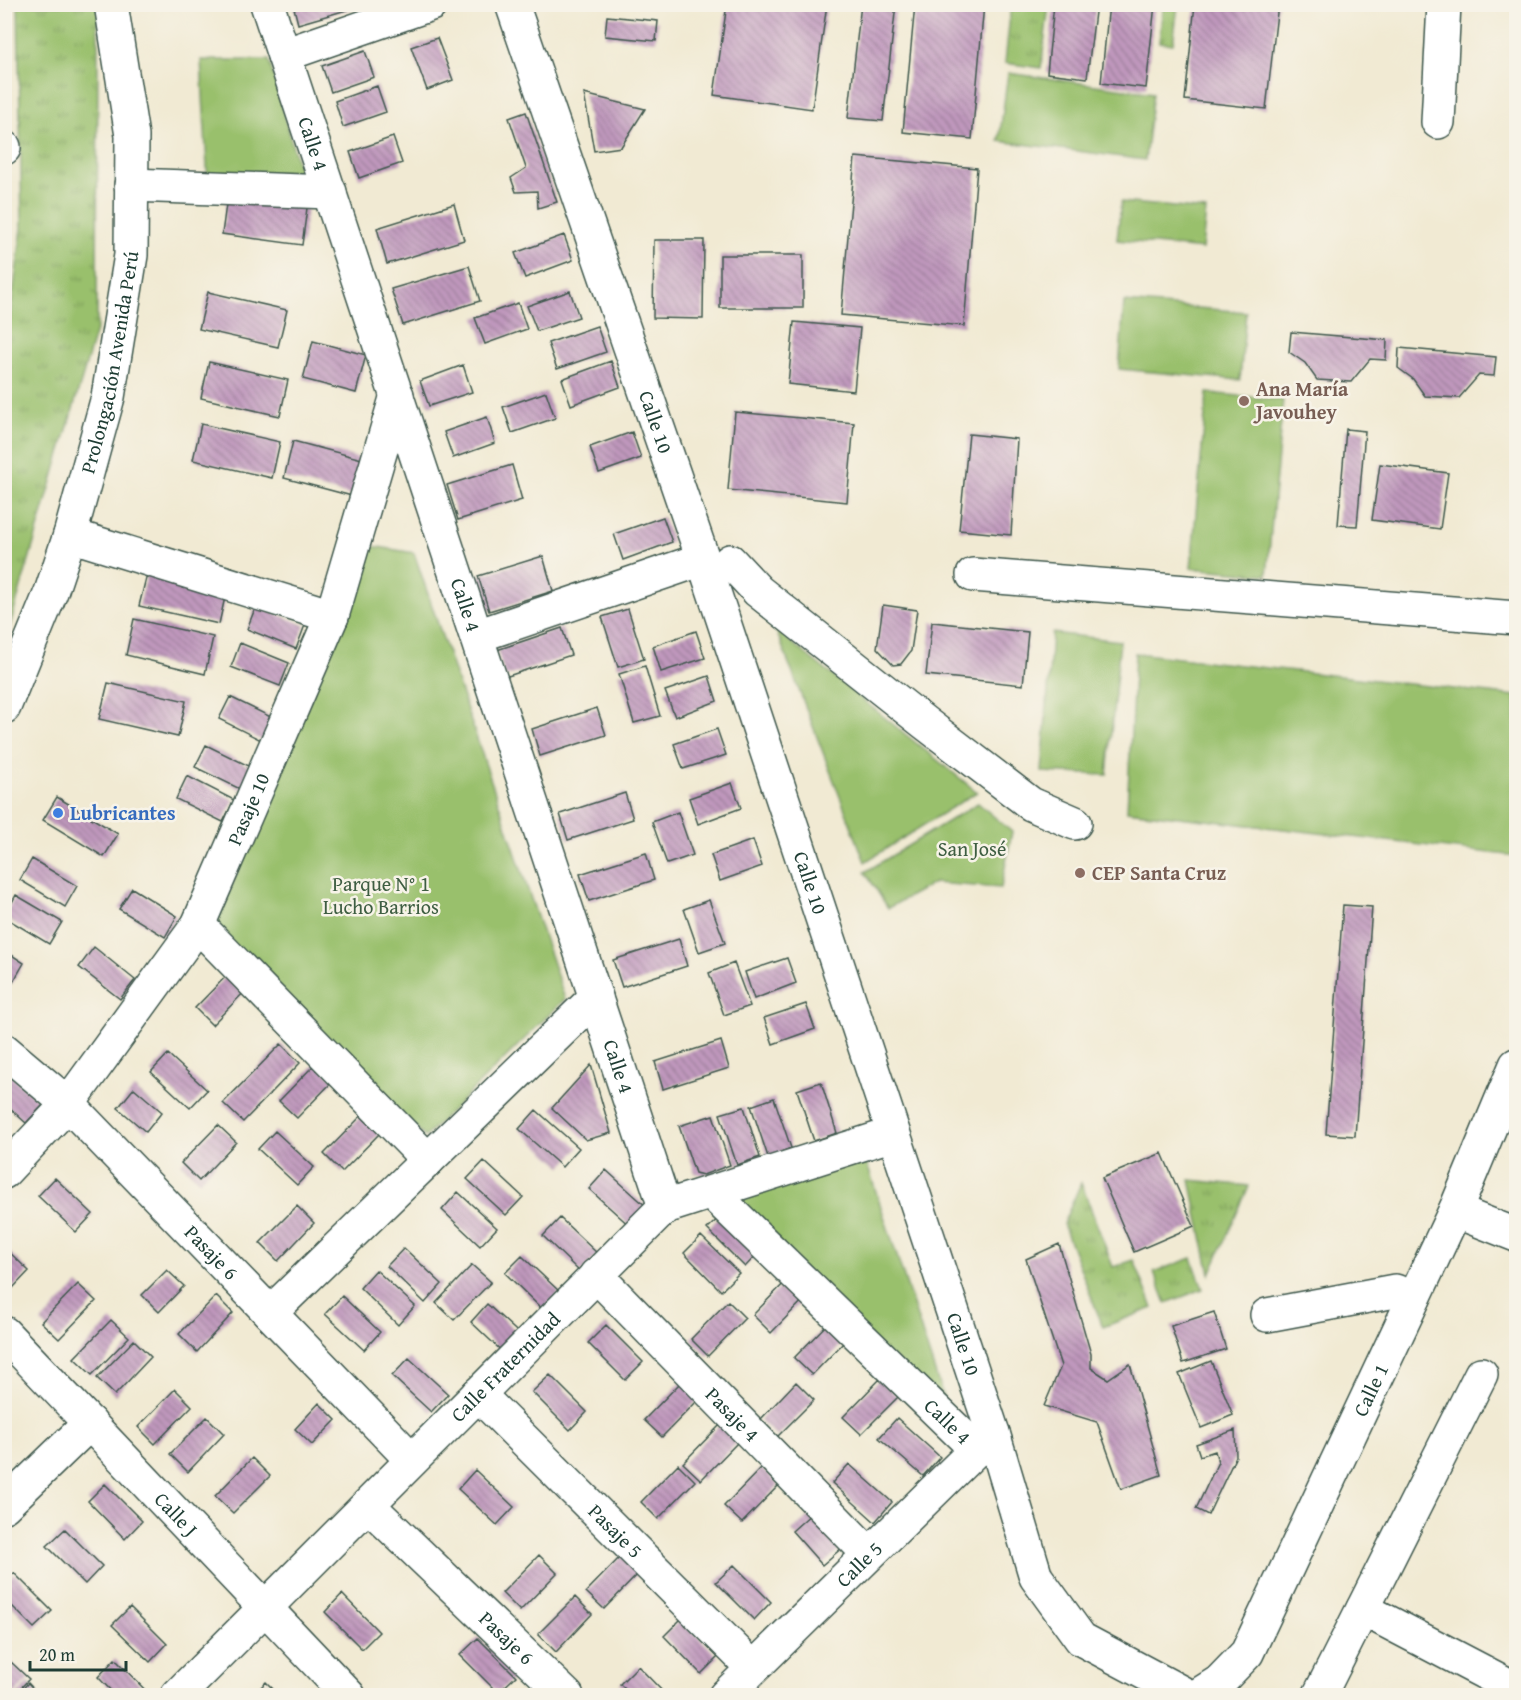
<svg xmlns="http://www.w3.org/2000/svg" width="1521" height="1700" font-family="'Gentium Book Plus',serif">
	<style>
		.grass { fill: url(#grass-tufts); stroke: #5c7e50; stroke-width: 1.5 }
		.park { fill: #99c06c; stroke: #5c7e50; stroke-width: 1.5 }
		.building { fill: url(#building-back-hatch) }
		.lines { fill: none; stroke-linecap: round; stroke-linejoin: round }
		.minor-casing { stroke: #3e574c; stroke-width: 36 }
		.major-casing { stroke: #3e574c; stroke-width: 36 }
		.minor { stroke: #fff; stroke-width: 33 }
		.major { stroke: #fff; stroke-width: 33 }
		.education-dot { fill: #8d6e63; stroke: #f7f3e8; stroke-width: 2 }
		.shop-dot { fill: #3f7fe0; stroke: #f7f3e8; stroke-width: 2 }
		.labels { text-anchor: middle; stroke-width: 5; stroke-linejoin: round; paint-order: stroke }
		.street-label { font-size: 20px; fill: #1f3d34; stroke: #f7f3e8 }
		.education-label { font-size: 20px; font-weight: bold; fill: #785e54; stroke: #f7f3e8; text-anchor: start }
		.shop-label { font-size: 20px; font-weight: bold; fill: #366cbe; stroke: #f7f3e8; text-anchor: start }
		.park-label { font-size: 20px; fill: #3e5e42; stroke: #f7f3e8 }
	</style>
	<defs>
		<pattern id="grass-tufts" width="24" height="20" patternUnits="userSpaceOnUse" patternTransform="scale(1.5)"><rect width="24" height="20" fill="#99c06c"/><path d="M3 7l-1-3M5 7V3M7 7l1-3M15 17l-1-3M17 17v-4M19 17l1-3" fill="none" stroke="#7c9d5a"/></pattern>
		<pattern id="building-back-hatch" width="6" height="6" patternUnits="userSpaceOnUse" patternTransform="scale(1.5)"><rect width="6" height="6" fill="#c098bd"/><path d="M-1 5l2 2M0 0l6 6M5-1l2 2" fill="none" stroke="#9b7d9a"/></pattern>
	</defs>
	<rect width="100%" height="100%" fill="#f7f3e8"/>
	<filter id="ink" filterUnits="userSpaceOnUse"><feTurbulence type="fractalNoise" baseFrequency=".0167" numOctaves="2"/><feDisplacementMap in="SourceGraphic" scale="12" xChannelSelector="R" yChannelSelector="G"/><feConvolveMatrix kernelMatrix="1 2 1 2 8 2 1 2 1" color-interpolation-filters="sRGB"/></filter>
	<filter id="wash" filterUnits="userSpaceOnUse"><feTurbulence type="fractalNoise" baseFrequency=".008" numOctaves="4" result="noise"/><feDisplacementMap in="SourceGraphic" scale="24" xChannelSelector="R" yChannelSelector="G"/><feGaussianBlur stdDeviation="1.35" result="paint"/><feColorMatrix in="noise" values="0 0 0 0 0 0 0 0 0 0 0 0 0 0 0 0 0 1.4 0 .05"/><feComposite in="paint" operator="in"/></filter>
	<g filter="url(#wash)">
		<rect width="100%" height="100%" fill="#f1ead3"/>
		<path class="grass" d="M 18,5 L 98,5 L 97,327 L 5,642 L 4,361 L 22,228 Z
			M 1011,5 L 1049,5 L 1041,68 L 1005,63 Z
			M 1163,5 L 1178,5 L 1173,44 L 1159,42 Z
			M 1190,1180 L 1249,1186 L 1210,1274 Z
			M 1081,1183 L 1113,1267 L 1134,1260 L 1153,1308 L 1103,1327 L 1063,1224 Z
			M 1192,1258 L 1203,1289 L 1166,1303 L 1154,1272 Z"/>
		<path class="park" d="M 201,60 L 269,60 L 305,191 L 208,185 Z
			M 1008,73 L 1153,93 L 1145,160 L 999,141 Z
			M 1121,202 L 1206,210 L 1202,249 L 1117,240 Z
			M 1124,302 L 1246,312 L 1240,380 L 1119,369 Z
			M 1207,393 L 1283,400 L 1267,575 L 1191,568 Z
			M 372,546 L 414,553 L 565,999 L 425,1137 L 213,931 Z
			M 776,630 L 977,792 L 865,862 Z
			M 1052,633 L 1120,641 L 1107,775 L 1042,772 Z
			M 1135,653 L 1516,696 L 1516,856 L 1127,811 Z
			M 978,803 L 1012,832 L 1001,888 L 934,883 L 888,908 L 865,872 Z
			M 864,1155 L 950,1418 L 726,1204 Z"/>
		<g id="blocks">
			<path class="building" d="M 293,4 L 364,4 L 364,5 L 298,24 Z
				M 727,4 L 827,4 L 812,109 L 714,95 Z
				M 861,4 L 896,4 L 883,121 L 848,118 Z
				M 915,4 L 984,4 L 972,139 L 903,132 Z
				M 1054,4 L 1096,4 L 1087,78 L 1047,73 Z
				M 1109,4 L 1155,4 L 1146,88 L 1101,83 Z
				M 1195,4 L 1278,4 L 1266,109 L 1185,100 Z
				M 607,16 L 658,21 L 656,41 L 605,36 Z
				M 437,38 L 453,80 L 427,90 L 411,47 Z
				M 365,51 L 374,77 L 331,92 L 322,66 Z
				M 377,86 L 386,112 L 343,127 L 335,101 Z
				M 584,94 L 645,109 L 621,147 L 594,151 Z
				M 526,112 L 557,202 L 538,208 L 537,191 L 516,192 L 511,178 L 526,168 L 509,118 Z
				M 393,137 L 402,163 L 359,178 L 350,152 Z
				M 855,157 L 977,168 L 964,326 L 841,315 Z
				M 227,197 L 307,208 L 302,245 L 222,234 Z
				M 454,204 L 464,240 L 387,264 L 377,228 Z
				M 564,235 L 573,260 L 525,278 L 515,253 Z
				M 654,240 L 704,240 L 703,319 L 653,318 Z
				M 720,255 L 803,255 L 803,308 L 720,308 Z
				M 469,266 L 480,301 L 403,325 L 391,289 Z
				M 570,291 L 579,317 L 537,331 L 527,306 Z
				M 208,292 L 287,310 L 278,347 L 199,329 Z
				M 518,303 L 527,329 L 485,344 L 475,318 Z
				M 794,322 L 860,328 L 854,391 L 788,384 Z
				M 597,326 L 606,352 L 557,369 L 548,343 Z
				M 1291,332 L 1387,340 L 1386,360 L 1370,359 L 1351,382 L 1317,380 L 1305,363 L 1289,352 Z
				M 313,341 L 366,355 L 356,393 L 303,379 Z
				M 1399,348 L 1496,357 L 1494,376 L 1479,375 L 1459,398 L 1425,396 L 1413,379 L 1398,368 Z
				M 611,361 L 620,387 L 571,405 L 562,379 Z
				M 209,362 L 288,380 L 280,416 L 201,398 Z
				M 463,365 L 472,392 L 429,406 L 420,381 Z
				M 546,392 L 555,418 L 512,433 L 503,407 Z
				M 735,412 L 854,423 L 847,502 L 728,490 Z
				M 487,417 L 495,443 L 453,458 L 444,432 Z
				M 201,424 L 280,442 L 272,478 L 193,460 Z
				M 1346,429 L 1365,431 L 1357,526 L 1338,525 Z
				M 632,432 L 641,458 L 599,473 L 590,447 Z
				M 969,434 L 1017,439 L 1011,535 L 959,530 Z
				M 293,441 L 362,459 L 352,496 L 284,478 Z
				M 1380,464 L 1448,473 L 1440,529 L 1372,520 Z
				M 512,465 L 522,500 L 458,520 L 447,485 Z
				M 663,517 L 672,542 L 623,560 L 614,534 Z
				M 543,556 L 553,591 L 489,611 L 478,576 Z
				M 148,570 L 227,588 L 219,624 L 139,606 Z
				M 883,605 L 917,610 L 911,651 L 901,664 L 893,665 L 877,648 Z
				M 256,606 L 305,625 L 296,649 L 247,629 Z
				M 628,609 L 644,659 L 618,667 L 602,617 Z
				M 134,619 L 213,637 L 205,674 L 126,655 Z
				M 932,622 L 1028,632 L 1023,685 L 926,675 Z
				M 562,628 L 571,655 L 505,677 L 497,650 Z
				M 696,631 L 705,658 L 661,672 L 653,646 Z
				M 240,643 L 289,663 L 280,686 L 231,667 Z
				M 645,666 L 660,716 L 634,723 L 619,674 Z
				M 709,676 L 717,701 L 675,717 L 665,691 Z
				M 108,683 L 186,701 L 178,737 L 99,719 Z
				M 230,697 L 277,720 L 267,743 L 219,719 Z
				M 597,708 L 606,735 L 540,756 L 532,729 Z
				M 717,729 L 726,755 L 683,769 L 674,744 Z
				M 206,745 L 253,768 L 242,790 L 195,767 Z
				M 187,776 L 234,800 L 223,822 L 176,799 Z
				M 732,783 L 741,808 L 698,824 L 689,798 Z
				M 625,793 L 633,819 L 568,840 L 560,814 Z
				M 57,797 L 118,834 L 104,857 L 43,820 Z
				M 678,812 L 693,855 L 667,864 L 652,822 Z
				M 753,840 L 762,866 L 720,881 L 711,855 Z
				M 646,853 L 654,880 L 589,901 L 580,874 Z
				M 32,859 L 77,886 L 65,907 L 20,880 Z
				M 132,888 L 177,916 L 165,937 L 119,909 Z
				M 16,895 L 62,922 L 49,944 L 4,917 Z
				M 709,900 L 725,943 L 699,952 L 684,909 Z
				M 1343,905 L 1372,907 L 1355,1136 L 1326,1134 Z
				M 679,939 L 687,966 L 622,987 L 613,960 Z
				M 94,947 L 135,980 L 120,999 L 79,967 Z
				M 4,950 L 24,963 L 12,984 L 4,979 Z
				M 787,958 L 796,983 L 754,999 L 745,972 Z
				M 734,963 L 750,1006 L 724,1015 L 709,973 Z
				M 232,970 L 249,987 L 212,1025 L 195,1008 Z
				M 806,1004 L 815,1029 L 773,1044 L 764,1018 Z
				M 721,1041 L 729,1068 L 663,1089 L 655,1062 Z
				M 281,1044 L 300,1063 L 243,1122 L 223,1103 Z
				M 168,1054 L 207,1090 L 190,1108 L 151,1072 Z
				M 316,1063 L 334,1080 L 297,1118 L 279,1101 Z
				M 591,1065 L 611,1133 L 586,1140 L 552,1108 Z
				M 4,1069 L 43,1105 L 26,1123 L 4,1103 Z
				M 821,1082 L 837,1133 L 814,1141 L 797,1090 Z
				M 134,1088 L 162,1112 L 146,1132 L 118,1108 Z
				M 774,1098 L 791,1148 L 768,1157 L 751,1106 Z
				M 744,1107 L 760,1157 L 737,1165 L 720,1114 Z
				M 536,1110 L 579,1148 L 562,1167 L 519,1129 Z
				M 713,1115 L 730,1165 L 703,1175 L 695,1173 L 679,1126 Z
				M 361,1116 L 379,1134 L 342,1172 L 324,1154 Z
				M 218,1125 L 236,1142 L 199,1181 L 181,1163 Z
				M 275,1131 L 314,1167 L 297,1185 L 258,1149 Z
				M 1162,1153 L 1194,1226 L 1134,1252 L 1102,1178 Z
				M 484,1161 L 523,1197 L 506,1215 L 467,1179 Z
				M 606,1170 L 648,1208 L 632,1228 L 589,1189 Z
				M 55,1178 L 93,1214 L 76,1232 L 38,1196 Z
				M 458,1192 L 497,1228 L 480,1246 L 442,1210 Z
				M 297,1206 L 314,1223 L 278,1261 L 260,1243 Z
				M 725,1212 L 762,1249 L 745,1267 L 707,1229 Z
				M 560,1218 L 598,1254 L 581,1273 L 543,1236 Z
				M 701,1236 L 739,1273 L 721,1291 L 684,1253 Z
				M 1059,1244 L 1091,1354 L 1091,1368 L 1108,1379 L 1130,1364 L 1161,1475 L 1121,1489 L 1097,1422 L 1044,1406 L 1061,1366 L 1026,1259 Z
				M 4,1247 L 29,1271 L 12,1289 L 4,1281 Z
				M 404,1248 L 442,1284 L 425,1303 L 387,1266 Z
				M 522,1256 L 560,1292 L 543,1310 L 505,1273 Z
				M 472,1265 L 491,1282 L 454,1320 L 436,1303 Z
				M 167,1270 L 184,1286 L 159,1312 L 142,1295 Z
				M 376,1270 L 415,1306 L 398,1325 L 360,1288 Z
				M 790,1277 L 808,1295 L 771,1333 L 753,1315 Z
				M 78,1284 L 96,1301 L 59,1339 L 41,1322 Z
				M 216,1296 L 233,1313 L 197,1352 L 179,1334 Z
				M 342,1296 L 380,1332 L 364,1350 L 325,1314 Z
				M 728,1301 L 745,1318 L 708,1356 L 691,1339 Z
				M 487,1304 L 526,1340 L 509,1358 L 471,1322 Z
				M 1214,1312 L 1226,1349 L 1183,1363 L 1171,1326 Z
				M 111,1320 L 129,1337 L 92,1375 L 74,1358 Z
				M 831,1320 L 849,1337 L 812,1375 L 794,1358 Z
				M 606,1325 L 643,1362 L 625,1380 L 588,1343 Z
				M 134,1340 L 151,1357 L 115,1395 L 97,1378 Z
				M 409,1358 L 448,1394 L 431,1412 L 392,1376 Z
				M 1211,1361 L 1233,1415 L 1201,1428 L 1179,1374 Z
				M 550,1375 L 587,1412 L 570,1430 L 532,1392 Z
				M 880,1379 L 898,1397 L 861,1434 L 843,1417 Z
				M 681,1382 L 699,1399 L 662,1437 L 644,1420 Z
				M 796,1382 L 814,1400 L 777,1437 L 760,1420 Z
				M 175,1389 L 192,1406 L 155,1444 L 138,1427 Z
				M 319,1403 L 336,1420 L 312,1445 L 295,1429 Z
				M 207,1417 L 224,1434 L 188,1472 L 170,1454 Z
				M 897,1418 L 940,1457 L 923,1476 L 879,1438 Z
				M 720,1425 L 738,1442 L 701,1480 L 683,1463 Z
				M 1235,1430 L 1236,1456 L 1208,1515 L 1196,1509 L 1218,1462 L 1215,1451 L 1200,1456 L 1196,1444 Z
				M 252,1458 L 270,1476 L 233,1513 L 215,1496 Z
				M 678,1464 L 695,1481 L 658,1519 L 641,1502 Z
				M 849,1464 L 892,1502 L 875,1522 L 832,1483 Z
				M 761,1468 L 779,1485 L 742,1523 L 724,1506 Z
				M 475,1470 L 514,1507 L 497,1525 L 458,1489 Z
				M 105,1484 L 142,1521 L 125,1539 L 88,1501 Z
				M 812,1513 L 843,1547 L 822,1565 L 792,1531 Z
				M 65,1529 L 102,1566 L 85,1584 L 47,1546 Z
				M 623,1554 L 641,1571 L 604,1609 L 586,1592 Z
				M 539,1555 L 557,1573 L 520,1611 L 502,1593 Z
				M 734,1565 L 771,1602 L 754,1620 L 716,1582 Z
				M 14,1573 L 52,1611 L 34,1628 L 4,1598 L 4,1583 Z
				M 342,1594 L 379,1632 L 362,1649 L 325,1612 Z
				M 575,1597 L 592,1614 L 556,1652 L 538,1634 Z
				M 130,1607 L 167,1644 L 150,1662 L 112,1625 Z
				M 681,1619 L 718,1657 L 701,1674 L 664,1636 Z
				M 478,1638 L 516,1676 L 498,1693 L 460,1655 Z
				M 115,1659 L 151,1696 L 116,1696 L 98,1677 Z
				M 11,1662 L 29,1679 L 13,1696 L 4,1696 L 4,1669 Z
				M 638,1666 L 667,1696 L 632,1696 L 620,1684 Z
				M 266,1682 L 280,1696 L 252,1696 Z
				M 28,1683 L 40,1696 L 16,1696 Z"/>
		</g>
	</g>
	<g filter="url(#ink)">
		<use href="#blocks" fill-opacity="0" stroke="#3e574c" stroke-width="1.5"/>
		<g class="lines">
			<g class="minor-casing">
				<g id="minor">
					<path id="s1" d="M 267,4 L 665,1207"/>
					<path id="s2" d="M 512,4 L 703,559 L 993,1433 L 1036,1577 L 1081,1639 L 1188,1696"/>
					<path d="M 284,55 L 431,4"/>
					<path d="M 1438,122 L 1444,4"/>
					<path d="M 131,185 L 330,192"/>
					<path d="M 70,535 L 332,616"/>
					<path d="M 730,561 L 758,591 L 925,723 L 1031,804 L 1075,823"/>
					<path d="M 973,575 L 1516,618"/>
					<path d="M 477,636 L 703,559"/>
					<path d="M 198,925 L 428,1160"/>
					<path id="s3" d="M 4,1050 L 68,1104 L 412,1460"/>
					<path id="s4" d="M 4,1172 L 68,1104 L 198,925 L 332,616 L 397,395"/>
					<path id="s5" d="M 712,1193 L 976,1449"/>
					<path d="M 1455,1211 L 1516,1235"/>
					<path id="s6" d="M 596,1275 L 869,1554"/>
					<path d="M 270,1313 L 596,997"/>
					<path d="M 1267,1315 L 1395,1291 L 1414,1298"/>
					<path id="s7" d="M 4,1333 L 349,1696"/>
					<path id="s8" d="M 478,1394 L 753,1668"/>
					<path id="s9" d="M 368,1505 L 567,1696"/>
					<path d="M 4,1506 L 90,1423"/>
					<path d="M 1363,1609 L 1516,1689"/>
					<path id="s10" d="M 177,1696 L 665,1207 L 893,1134"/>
					<path id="s11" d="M 725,1696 L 993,1433"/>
					<path id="s12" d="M 1197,1696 L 1219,1682 L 1247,1653 L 1455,1211 L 1516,1065"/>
					<path d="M 1319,1696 L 1481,1374"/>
				</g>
			</g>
			<g class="major-casing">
				<g id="major">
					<path d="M 4,147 L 4,148"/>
					<path id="s13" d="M 4,707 L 51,592 L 70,535 L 108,397 L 131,255 L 132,136 L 111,4"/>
				</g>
			</g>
			<use href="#minor" class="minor"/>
			<use href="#major" class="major"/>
		</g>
	</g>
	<g class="education-dot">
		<circle cx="1244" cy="401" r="6"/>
		<circle cx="1080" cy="873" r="6"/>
	</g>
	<circle class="shop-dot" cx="58" cy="813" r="6"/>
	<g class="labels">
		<g class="street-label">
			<text dy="7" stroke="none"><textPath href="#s1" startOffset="147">Calle 4</textPath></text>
			<text dy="7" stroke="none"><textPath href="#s13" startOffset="362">Prolongación Avenida Perú</textPath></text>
			<text dy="7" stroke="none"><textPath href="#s2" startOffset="442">Calle 10</textPath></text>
			<text dy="7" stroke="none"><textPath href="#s1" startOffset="633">Calle 4</textPath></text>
			<text dy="7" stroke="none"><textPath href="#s4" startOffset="441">Pasaje 10</textPath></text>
			<text dy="7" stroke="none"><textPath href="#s2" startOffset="928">Calle 10</textPath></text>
			<text dy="7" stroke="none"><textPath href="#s1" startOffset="1119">Calle 4</textPath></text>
			<text dy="7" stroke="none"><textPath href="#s3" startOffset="290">Pasaje 6</textPath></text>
			<text dy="7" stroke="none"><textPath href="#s2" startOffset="1414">Calle 10</textPath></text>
			<text dy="7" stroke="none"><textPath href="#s10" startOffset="465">Calle Fraternidad</textPath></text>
			<text dy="7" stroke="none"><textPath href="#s12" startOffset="357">Calle 1</textPath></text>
			<text dy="7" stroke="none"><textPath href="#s6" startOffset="195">Pasaje 4</textPath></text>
			<text dy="7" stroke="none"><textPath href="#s5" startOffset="328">Calle 4</textPath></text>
			<text dy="7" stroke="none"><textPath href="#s7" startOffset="250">Calle J</textPath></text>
			<text dy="7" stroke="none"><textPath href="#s8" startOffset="194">Pasaje 5</textPath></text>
			<text dy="7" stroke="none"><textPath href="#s11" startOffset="188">Calle 5</textPath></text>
			<text dy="7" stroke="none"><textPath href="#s9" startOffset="192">Pasaje 6</textPath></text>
		</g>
		<g class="education-label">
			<text x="1256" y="396">Ana María<tspan x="1256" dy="23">Javouhey</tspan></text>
			<text x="1092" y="880">CEP Santa Cruz</text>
		</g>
		<g class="shop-label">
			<text x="70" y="820">Lubricantes</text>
		</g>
		<g class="park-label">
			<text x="972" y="856">San José</text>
			<text x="381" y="891">Parque N° 1<tspan x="381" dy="23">Lucho Barrios</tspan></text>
		</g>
	</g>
	<rect width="1521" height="1700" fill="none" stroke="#f7f3e8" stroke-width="24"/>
	<path d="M30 1661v9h96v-9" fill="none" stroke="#1f3d34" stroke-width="3"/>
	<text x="39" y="1661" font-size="18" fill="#1f3d34" stroke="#f7f3e8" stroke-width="4.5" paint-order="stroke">20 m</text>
</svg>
